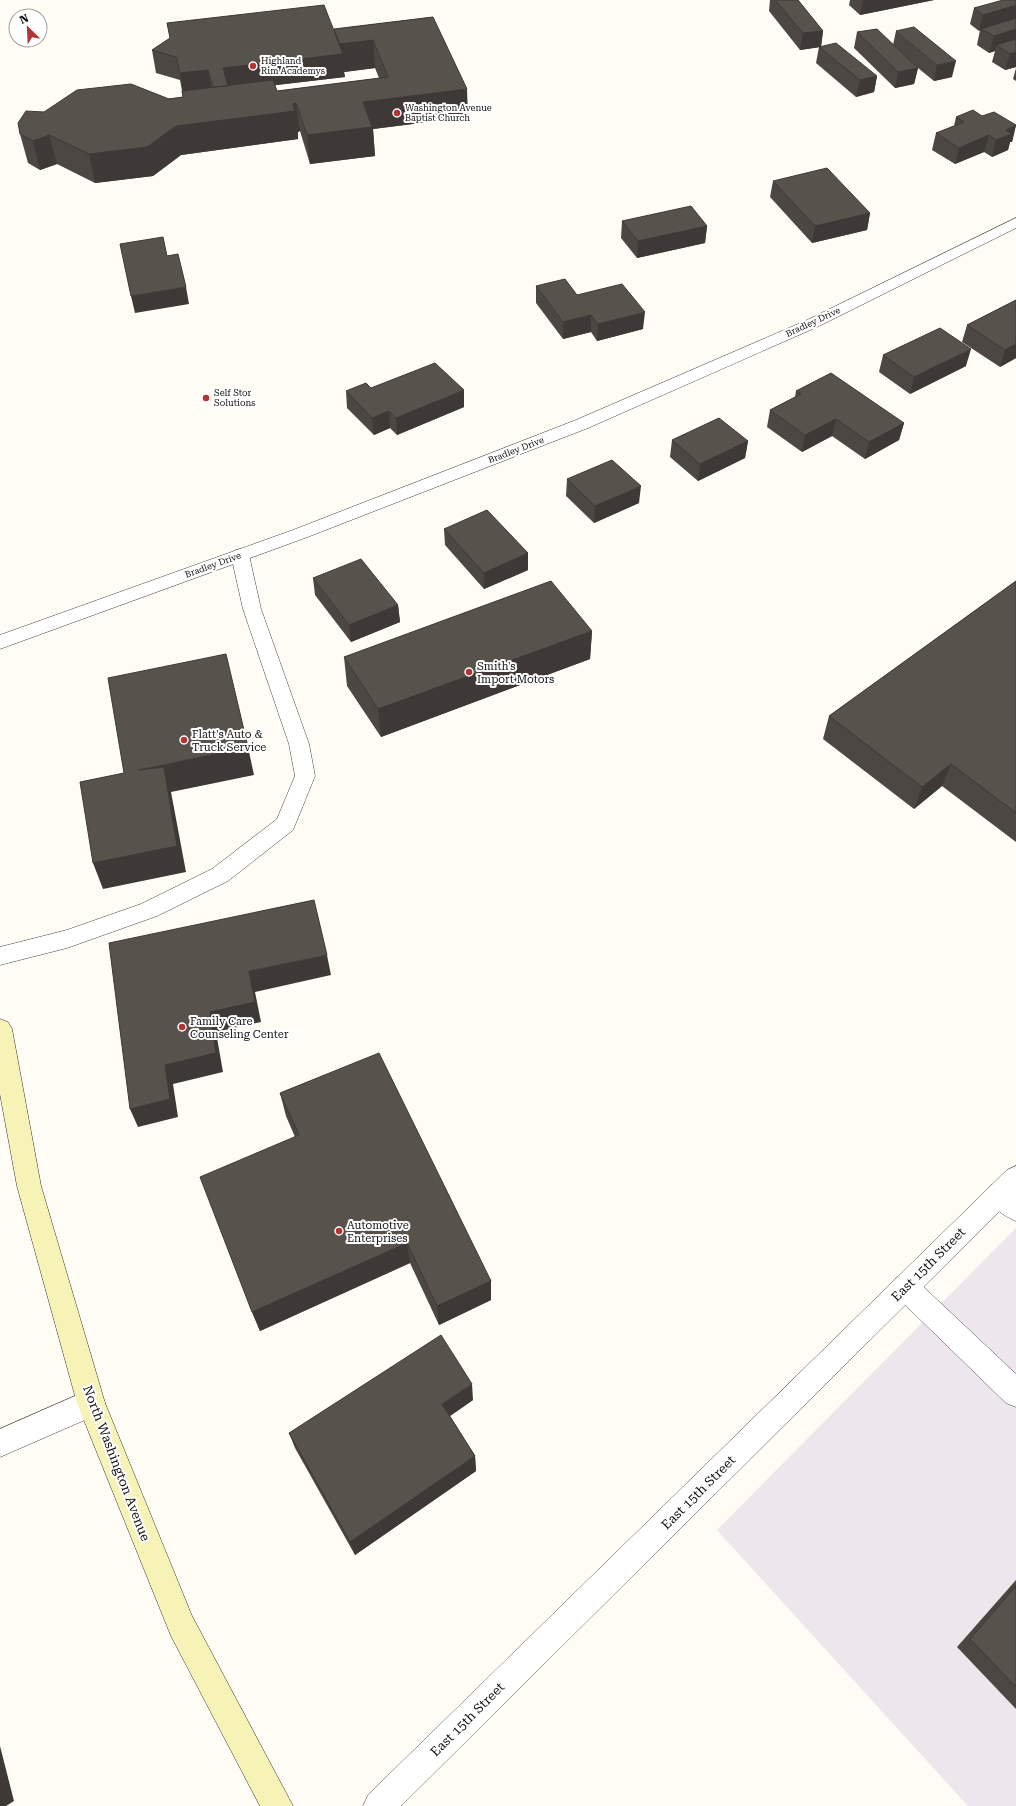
<svg xmlns="http://www.w3.org/2000/svg" width="1016" height="1806" font-family="'Roboto Serif',serif">
	<style>
		.industrial { fill: #ede6ed }
		.lines { fill: none; stroke-linecap: round; stroke-linejoin: round }
		.lane-casing { stroke: #434343; stroke-width: 1 }
		.street-casing { stroke: #434343; stroke-width: 1 }
		.secondary-casing { stroke: #323232; stroke-width: 1 }
		.lane { fill: #fff; fill-rule: evenodd }
		.street { fill: #fff; fill-rule: evenodd }
		.secondary { fill: #f7f3b6; fill-rule: evenodd }
		.wall { fill: #4c4742; fill-rule: evenodd }
		.shaded-wall { fill: #3e3936 }
		.building { fill: #58524d; stroke: #3e3936 }
		.poi-dot { fill: #b43435; stroke: #fff; stroke-width: 1.5 }
		.labels { text-anchor: middle; stroke-width: 4; stroke-linejoin: round; paint-order: stroke }
		.far-poi-label { font-size: 9px; fill: #101010; stroke: #fff; text-anchor: start }
		.far-street-label { font-size: 9px; fill: #101010; stroke: #fff }
		.poi-label { font-size: 11px; fill: #101010; stroke: #fff; text-anchor: start }
		.near-street-label { font-size: 13px; fill: #101010; stroke: #fff }
	</style>
	<rect width="100%" height="100%" fill="#fefcf4"/>
	<path class="industrial" d="M 1016,1228 L 1016,1806 L 968,1806 L 717,1530 Z"/>
	<g class="lines">
		<g class="lane-casing">
			<path id="lane" d="M 240,549 L 246,551 L 249,555 L 261,609 L 309,744 L 315,776 L 293,830 L 228,881 L 157,916 L 67,948 L 0,965 L 0,947 L 67,930 L 141,904 L 212,869 L 277,819 L 295,776 L 289,744 L 243,609 L 231,555 L 234,551 Z
				M 999,1182 L 1008,1186 L 1016,1193 L 1016,1221 C 1003,1216 992,1207 986,1194 L 990,1186 Z
				M 905,1274 L 914,1278 L 1016,1374 L 1016,1407 L 1006,1403 L 896,1296 L 892,1287 L 896,1278 Z"/>
		</g>
		<g class="street-casing">
			<path id="street" d="M 1016,218 L 1016,228 L 817,327 L 588,428 L 305,538 L 0,649 L 0,635 L 293,530 L 576,420 L 805,321 Z
				M 1016,1166 L 1016,1195 L 401,1806 L 363,1806 L 368,1795 L 1007,1170 Z
				M 91,1389 L 101,1393 L 105,1403 L 101,1413 L 0,1457 L 0,1429 Z"/>
		</g>
		<g class="secondary-casing">
			<path id="secondary" d="M 0,1019 L 8,1022 L 12,1029 L 41,1186 L 105,1403 L 192,1616 L 293,1806 L 260,1806 L 171,1636 L 77,1403 L 17,1186 L 0,1094 Z"/>
		</g>
		<use href="#lane" class="lane"/>
		<use href="#street" class="street"/>
		<use href="#secondary" class="secondary"/>
	</g>
	<path class="wall" d="M 770,0 L 798,0 L 823,31 L 821,47 L 877,76 L 874,92 L 856,97 L 816,63 L 819,47 L 800,50 L 769,11 Z
		M 850,0 L 934,0 L 860,15 L 849,5 Z
		M 1016,0 L 1016,67 L 1005,70 L 992,62 L 995,51 L 989,53 L 977,45 L 980,30 L 979,31 L 970,24 L 974,8 Z
		M 433,17 L 468,117 L 373,129 L 375,156 L 310,164 L 300,131 L 298,132 L 298,139 L 181,155 L 153,176 L 95,183 L 57,164 L 40,170 L 28,163 L 20,134 L 44,112 L 183,97 L 182,91 L 180,80 L 156,73 L 152,50 L 170,38 L 167,23 L 335,33 L 334,29 ZM 375,68 L 379,78 L 277,91 L 275,85 L 345,77 L 344,72 Z
		M 896,31 L 952,77 L 934,81 L 918,68 L 914,84 L 895,88 L 854,48 L 857,32 L 893,45 Z
		M 1016,68 L 1016,81 L 1013,79 Z
		M 982,116 L 1016,125 L 1012,142 L 1010,142 L 1008,150 L 992,157 L 984,152 L 955,164 L 932,150 L 936,133 L 954,126 L 956,117 Z
		M 773,181 L 870,213 L 867,230 L 812,243 L 770,197 Z
		M 622,221 L 707,226 L 705,243 L 637,258 L 621,238 Z
		M 536,286 L 577,295 L 643,329 L 597,341 L 591,332 L 563,339 L 536,303 Z
		M 1016,300 L 1016,358 L 1000,367 L 962,342 L 967,325 Z
		M 883,355 L 966,366 L 910,394 L 879,372 Z
		M 371,388 L 464,407 L 397,435 L 390,428 L 374,435 L 347,408 L 346,391 Z
		M 796,391 L 904,423 L 899,440 L 865,459 L 832,436 L 802,452 L 767,427 L 770,410 L 795,397 Z
		M 672,440 L 748,441 L 745,458 L 698,481 L 670,457 Z
		M 567,479 L 639,503 L 594,523 L 566,496 Z
		M 444,529 L 528,553 L 528,570 L 484,589 L 445,545 Z
		M 313,578 L 398,605 L 400,622 L 351,642 L 315,595 Z
		M 1016,581 L 1016,842 L 942,786 L 914,809 L 823,739 L 829,716 Z
		M 592,631 L 590,659 L 381,737 L 347,686 L 344,657 Z
		M 280,1093 L 491,1281 L 491,1300 L 439,1325 L 410,1263 L 260,1331 L 252,1312 L 295,1137 L 286,1116 Z
		M 473,1400 L 450,1416 L 475,1456 L 476,1471 L 355,1555 L 295,1448 L 289,1433 Z
		M 1016,1580 L 1016,1709 L 957,1647 Z"/>
	<path class="shaded-wall" d="M 863,0 L 934,0 L 860,15 Z
		M 1016,5 L 1016,20 L 981,29 L 979,31 L 983,15 Z
		M 1016,29 L 1016,44 L 996,45 L 995,51 L 989,53 L 994,36 Z
		M 823,31 L 821,47 L 800,50 L 803,33 Z
		M 373,40 L 375,68 L 344,72 L 345,77 L 227,91 L 223,68 L 341,54 L 340,44 Z
		M 1016,52 L 1016,67 L 1005,70 L 1010,54 Z
		M 956,61 L 952,77 L 934,81 L 937,65 Z
		M 918,68 L 914,84 L 895,88 L 898,72 Z
		M 208,70 L 212,93 L 184,96 L 180,73 Z
		M 877,76 L 874,92 L 856,97 L 860,80 Z
		M 467,89 L 468,117 L 373,129 L 375,156 L 310,164 L 307,135 L 363,102 Z
		M 296,103 L 300,131 L 298,132 L 298,139 L 181,155 L 153,176 L 95,183 L 89,154 L 176,126 Z
		M 1016,125 L 1012,142 L 1010,142 L 1008,150 L 992,157 L 996,140 L 1006,130 Z
		M 49,135 L 57,164 L 40,170 L 33,141 Z
		M 989,135 L 984,152 L 955,164 L 959,148 Z
		M 870,213 L 867,230 L 812,243 L 815,226 Z
		M 707,226 L 705,243 L 637,258 L 638,241 Z
		M 186,287 L 189,304 L 135,313 L 131,296 Z
		M 645,312 L 643,329 L 597,341 L 598,324 Z
		M 591,315 L 591,332 L 563,339 L 563,322 Z
		M 1016,344 L 1016,358 L 1000,367 L 1005,350 Z
		M 971,349 L 966,366 L 910,394 L 914,377 Z
		M 464,390 L 464,407 L 397,435 L 396,418 Z
		M 389,411 L 390,428 L 374,435 L 372,418 Z
		M 836,419 L 832,436 L 802,452 L 805,435 Z
		M 904,423 L 899,440 L 865,459 L 869,442 Z
		M 748,441 L 745,458 L 698,481 L 700,464 Z
		M 641,486 L 639,503 L 594,523 L 595,506 Z
		M 528,553 L 528,570 L 484,589 L 484,573 Z
		M 398,605 L 400,622 L 351,642 L 349,625 Z
		M 592,631 L 590,659 L 381,737 L 378,709 Z
		M 248,747 L 254,775 L 171,792 L 186,872 L 103,889 L 93,863 L 139,770 Z
		M 951,764 L 942,786 L 914,809 L 922,787 Z
		M 327,955 L 331,975 L 255,992 L 261,1022 L 216,1032 L 223,1072 L 173,1084 L 178,1117 L 138,1127 L 130,1109 L 165,1065 L 210,1012 L 249,971 Z
		M 407,1243 L 410,1263 L 260,1331 L 252,1312 Z
		M 491,1281 L 491,1300 L 439,1325 L 437,1306 Z
		M 472,1384 L 473,1400 L 444,1420 L 442,1404 Z
		M 475,1456 L 476,1471 L 355,1555 L 350,1542 Z
		M 0,1746 L 14,1801 L 6,1806 L 0,1806 Z"/>
	<path class="building" d="M 775,0 L 798,0 L 823,31 L 803,33 Z
		M 1003,0 L 1016,0 L 1016,5 L 983,15 L 974,8 Z
		M 324,5 L 343,54 L 223,68 L 228,86 L 213,87 L 208,70 L 180,73 L 176,57 L 152,50 L 170,38 L 167,23 Z
		M 433,17 L 467,89 L 363,102 L 372,127 L 307,135 L 296,103 L 293,104 L 295,111 L 176,126 L 147,147 L 89,154 L 49,135 L 33,141 L 20,134 L 18,123 L 26,111 L 44,112 L 77,90 L 131,84 L 169,99 L 183,97 L 182,91 L 273,80 L 277,91 L 388,77 L 373,40 L 340,44 L 334,29 Z
		M 1016,18 L 1016,29 L 994,36 L 981,29 Z
		M 914,27 L 956,61 L 937,65 L 896,31 Z
		M 877,29 L 918,68 L 898,72 L 857,32 Z
		M 1016,39 L 1016,52 L 1010,54 L 996,45 Z
		M 836,43 L 877,76 L 860,80 L 819,47 Z
		M 973,110 L 982,116 L 994,112 L 1016,125 L 1006,130 L 1012,134 L 996,140 L 989,135 L 959,148 L 936,133 L 964,122 L 956,117 Z
		M 827,168 L 870,213 L 815,226 L 773,181 Z
		M 691,206 L 707,226 L 638,241 L 622,221 Z
		M 163,237 L 167,256 L 178,254 L 186,287 L 131,296 L 120,244 Z
		M 565,279 L 577,295 L 622,284 L 645,312 L 598,324 L 591,315 L 563,322 L 536,286 Z
		M 1016,300 L 1016,344 L 1005,350 L 967,325 Z
		M 940,328 L 971,349 L 914,377 L 883,355 Z
		M 435,363 L 464,390 L 396,418 L 389,411 L 372,418 L 346,391 L 366,383 L 371,388 Z
		M 831,373 L 904,423 L 869,442 L 836,419 L 805,435 L 770,410 L 801,394 L 796,391 Z
		M 719,418 L 748,441 L 700,464 L 672,440 Z
		M 612,460 L 641,486 L 595,506 L 567,479 Z
		M 487,510 L 528,553 L 484,573 L 444,529 Z
		M 361,559 L 398,605 L 349,625 L 313,578 Z
		M 551,581 L 592,631 L 378,709 L 344,657 Z
		M 1016,581 L 1016,813 L 951,764 L 922,787 L 829,716 Z
		M 226,654 L 248,747 L 139,770 L 164,767 L 177,846 L 93,863 L 80,782 L 124,773 L 108,678 Z
		M 314,900 L 327,955 L 249,971 L 255,1002 L 210,1012 L 216,1053 L 165,1065 L 170,1099 L 130,1109 L 109,943 Z
		M 379,1053 L 491,1281 L 437,1306 L 407,1243 L 252,1312 L 200,1177 L 299,1135 L 280,1093 Z
		M 441,1335 L 472,1384 L 442,1404 L 475,1456 L 350,1542 L 289,1433 Z
		M 1016,1586 L 1016,1687 L 970,1639 Z"/>
	<g class="poi-dot">
		<circle cx="253" cy="66" r="4"/>
		<circle cx="397" cy="113" r="4"/>
		<circle cx="206" cy="398" r="4"/>
		<circle cx="469" cy="672" r="4"/>
		<circle cx="184" cy="740" r="4"/>
		<circle cx="182" cy="1027" r="4"/>
		<circle cx="339" cy="1231" r="4"/>
	</g>
	<g class="labels">
		<g class="far-poi-label">
			<text x="261" y="64">Highland<tspan x="261" dy="10">Rim Academys</tspan></text>
			<text x="405" y="111">Washington Avenue<tspan x="405" dy="10">Baptist Church</tspan></text>
			<text x="214" y="396">Self Stor<tspan x="214" dy="10">Solutions</tspan></text>
		</g>
		<g class="far-street-label">
			<text transform="translate(813 322) rotate(-25)" y="3">Bradley Drive</text>
			<text transform="translate(516 450) rotate(-21)" y="3">Bradley Drive</text>
			<text transform="translate(213 565) rotate(-20)" y="3">Bradley Drive</text>
		</g>
		<g class="poi-label">
			<text x="477" y="670">Smith's<tspan x="477" dy="13">Import Motors</tspan></text>
			<text x="192" y="738">Flatt's Auto &amp;<tspan x="192" dy="13">Truck Service</tspan></text>
			<text x="190" y="1025">Family Care<tspan x="190" dy="13">Counseling Center</tspan></text>
			<text x="347" y="1229">Automotive<tspan x="347" dy="13">Enterprises</tspan></text>
		</g>
		<g class="near-street-label">
			<text transform="translate(928 1264) rotate(-45)" y="5">East 15th Street</text>
			<text transform="translate(117 1463) rotate(69)" y="5">North Washington Avenue</text>
			<text transform="translate(698 1492) rotate(-45)" y="5">East 15th Street</text>
			<text transform="translate(467 1719) rotate(-45)" y="5">East 15th Street</text>
		</g>
	</g>
	<g transform="translate(28 28) rotate(336)"><circle r="19" fill="#ffffff" stroke="#9f9f9f"/>
	<path d="M0-3L7 15L0 10L-7 15Z" fill="#b43435"/>
	<text y="-6" font-size="11" font-weight="bold" text-anchor="middle" fill="#101010">N</text>
	</g>
</svg>
